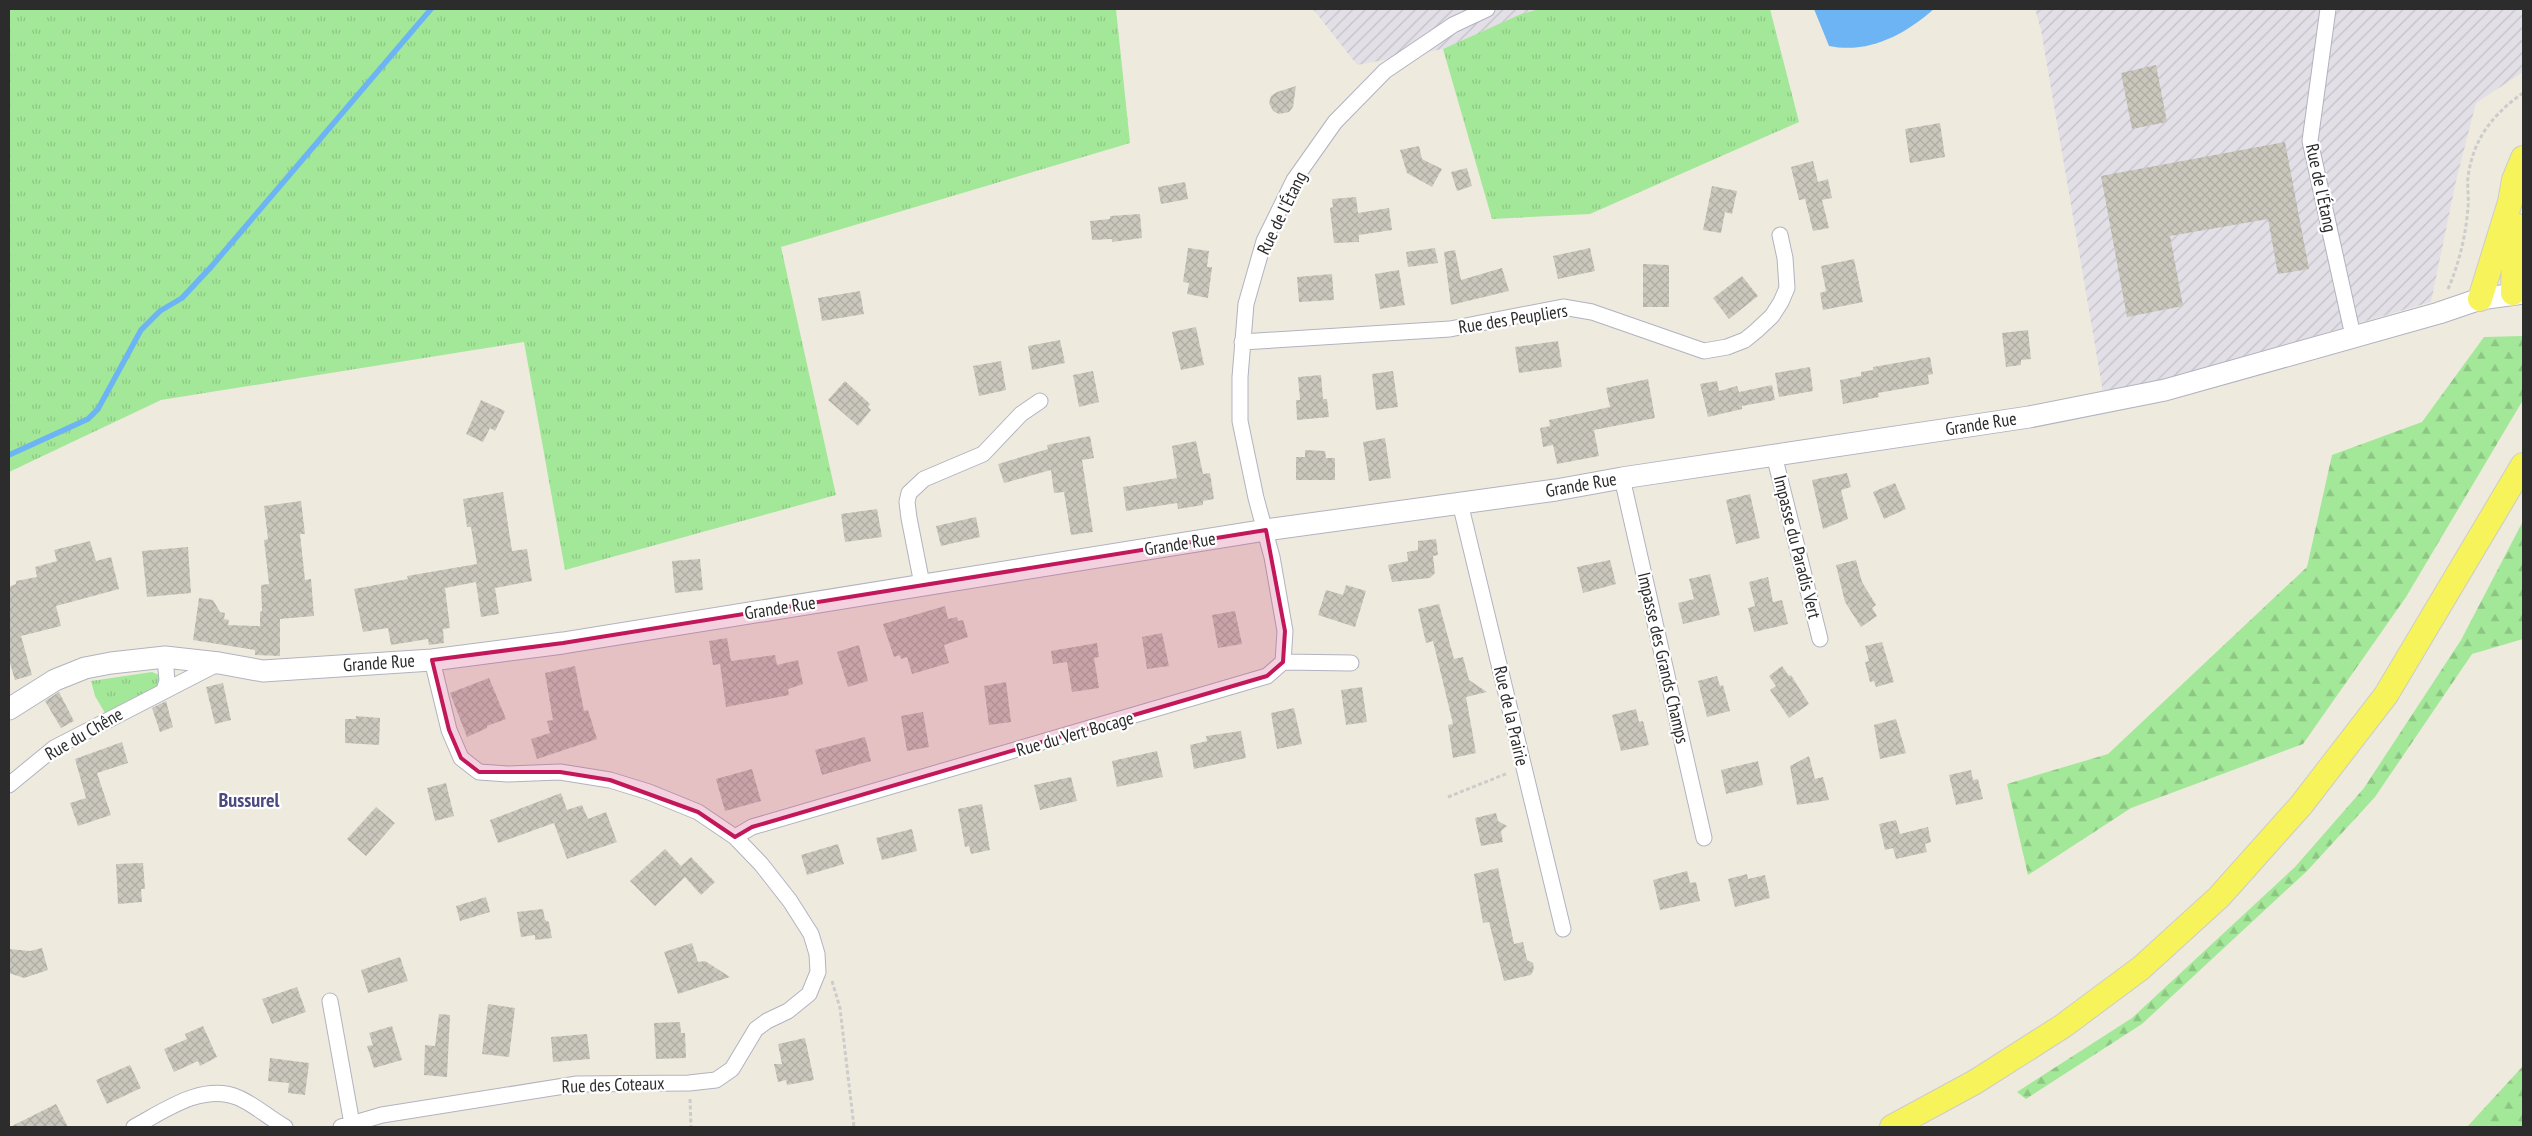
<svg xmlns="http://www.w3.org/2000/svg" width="2532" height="1136" font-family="'PT Sans Narrow',sans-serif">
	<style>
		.industrial { fill: url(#industrial-furrows) }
		.grass { fill: url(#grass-tufts) }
		.forest { fill: url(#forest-firs) }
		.water { fill: #6db4f4 }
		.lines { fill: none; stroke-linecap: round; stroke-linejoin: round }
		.stream { stroke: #6db4f4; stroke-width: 5.5 }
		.building { fill: url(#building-cross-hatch) }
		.street-casing { stroke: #b2b2c0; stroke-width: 17 }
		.secondary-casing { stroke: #b2b2c0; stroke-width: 23 }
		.primary-casing { stroke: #ccc; stroke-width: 26 }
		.path { stroke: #ccc; stroke-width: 3; stroke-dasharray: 4 2.5; stroke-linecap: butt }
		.street { stroke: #fff; stroke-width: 15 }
		.secondary { stroke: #fff; stroke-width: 21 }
		.primary { stroke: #f7f35a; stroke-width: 24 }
		.marked { fill: #c2185b; fill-opacity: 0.2; stroke: #c2185b; stroke-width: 4; stroke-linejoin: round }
		.labels { text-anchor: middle; stroke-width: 4.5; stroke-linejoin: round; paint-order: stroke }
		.street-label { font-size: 18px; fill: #2c2c2c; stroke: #fff }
		.quarter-label { font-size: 20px; font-weight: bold; fill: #4b4a80; stroke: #fff }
	</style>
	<defs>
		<pattern id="industrial-furrows" width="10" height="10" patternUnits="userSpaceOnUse" patternTransform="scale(1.25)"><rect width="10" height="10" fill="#e3dfe7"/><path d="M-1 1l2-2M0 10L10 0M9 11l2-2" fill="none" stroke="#c3c0c6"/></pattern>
		<pattern id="grass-tufts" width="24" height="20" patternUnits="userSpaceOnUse" patternTransform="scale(1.25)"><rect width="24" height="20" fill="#a3e798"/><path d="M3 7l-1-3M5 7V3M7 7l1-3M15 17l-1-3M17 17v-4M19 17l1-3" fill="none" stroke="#8cc683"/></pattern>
		<pattern id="forest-firs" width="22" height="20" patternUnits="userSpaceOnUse" patternTransform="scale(1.25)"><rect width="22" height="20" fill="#a3e798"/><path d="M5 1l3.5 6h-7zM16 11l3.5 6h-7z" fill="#8cc683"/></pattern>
		<pattern id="building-cross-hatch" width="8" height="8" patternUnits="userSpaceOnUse" patternTransform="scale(1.25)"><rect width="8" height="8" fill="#cac7bd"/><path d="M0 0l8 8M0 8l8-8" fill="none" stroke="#aeaba3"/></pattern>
	</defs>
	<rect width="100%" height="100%" fill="#eeebde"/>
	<path class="industrial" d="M 1313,9 L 1539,9 L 1521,14 L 1443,49 L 1357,65 Z
		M 2035,9 L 2523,9 L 2523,72 L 2476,103 L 2456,181 L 2431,302 L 2104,398 L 2041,30 Z"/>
	<path class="grass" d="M 9,9 L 1116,9 L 1130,143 L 781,247 L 836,495 L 565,570 L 524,342 L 161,400 L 9,472 Z
		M 1539,9 L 1770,9 L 1799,122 L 1590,214 L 1492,219 L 1443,49 L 1521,14 Z
		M 152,672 L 159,675 L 159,685 L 105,713 L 95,696 L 91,681 Z"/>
	<path class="forest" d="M 2523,336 L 2523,400 L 2406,597 L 2303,744 L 2131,808 L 2028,875 L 2007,784 L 2108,754 L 2307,567 L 2332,455 L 2422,422 L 2484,337 Z
		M 2523,521 L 2523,639 L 2472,654 L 2375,797 L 2307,871 L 2142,1024 L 2026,1099 L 2017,1092 L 2132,1018 L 2295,867 L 2364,788 L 2461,640 Z
		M 2523,1066 L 2523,1127 L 2467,1127 Z"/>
	<path class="water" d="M 1814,9 L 1934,9 C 1904,35 1869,54 1829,46 Z"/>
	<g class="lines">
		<path class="stream" d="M 9,455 L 88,419 L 98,409 L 141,330 L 160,311 L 182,298 L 211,267 L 431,9"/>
	</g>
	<path class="building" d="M 2156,65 L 2167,122 L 2132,129 L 2121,73 Z
		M 1296,86 L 1293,107 L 1289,112 L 1279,114 L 1273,111 L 1269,103 L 1271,96 L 1277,92 Z
		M 1940,123 L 1945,157 L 1910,163 L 1905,129 Z
		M 2285,142 L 2309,269 L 2278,274 L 2268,219 L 2170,236 L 2183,306 L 2127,317 L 2101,176 Z
		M 1419,146 L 1422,159 L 1442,169 L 1432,187 L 1407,173 L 1400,150 Z
		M 1813,161 L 1818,182 L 1828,179 L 1832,198 L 1822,200 L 1829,228 L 1813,231 L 1805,199 L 1799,200 L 1791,167 Z
		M 1467,168 L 1472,186 L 1457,191 L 1451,172 Z
		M 1185,182 L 1188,199 L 1161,204 L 1158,187 Z
		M 1712,186 L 1737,191 L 1732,214 L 1725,212 L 1721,233 L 1703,230 Z
		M 1356,197 L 1358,213 L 1389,208 L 1392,230 L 1359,235 L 1359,242 L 1334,243 L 1330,208 L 1333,207 L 1332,199 Z
		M 1140,214 L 1142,238 L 1112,242 L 1112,239 L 1092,240 L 1090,221 L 1110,219 L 1110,216 Z
		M 1188,248 L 1209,251 L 1207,267 L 1212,267 L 1208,298 L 1187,294 L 1189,283 L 1183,282 Z
		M 1435,248 L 1438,263 L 1408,267 L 1406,252 Z
		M 1590,248 L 1595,271 L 1558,279 L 1553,256 Z
		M 1455,250 L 1461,280 L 1502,268 L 1509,291 L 1451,305 L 1444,252 Z
		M 1854,259 L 1863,302 L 1823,310 L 1820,293 L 1826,291 L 1821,266 Z
		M 1643,264 L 1669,265 L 1669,307 L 1643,307 Z
		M 1399,270 L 1405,305 L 1380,309 L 1375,274 Z
		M 1332,274 L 1334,300 L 1299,302 L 1297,277 Z
		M 1742,276 L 1758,296 L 1729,319 L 1713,298 Z
		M 860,291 L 864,314 L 822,321 L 818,298 Z
		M 1196,327 L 1204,365 L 1181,370 L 1172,332 Z
		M 2028,330 L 2031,359 L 2021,360 L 2021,365 L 2006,367 L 2002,333 Z
		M 1060,340 L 1065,363 L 1032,370 L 1028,346 Z
		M 1558,341 L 1562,367 L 1519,373 L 1515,347 Z
		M 1930,357 L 1933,374 L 1928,375 L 1929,384 L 1878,393 L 1879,397 L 1843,404 L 1840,380 L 1861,376 L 1861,372 L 1873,370 L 1873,367 Z
		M 1001,361 L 1006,390 L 979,396 L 973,366 Z
		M 1810,367 L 1813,391 L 1779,397 L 1775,373 Z
		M 1093,371 L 1099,402 L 1079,407 L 1073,375 Z
		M 1393,371 L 1398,407 L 1376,410 L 1372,374 Z
		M 1321,375 L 1323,399 L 1327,399 L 1329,417 L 1297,420 L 1296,400 L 1300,400 L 1298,377 Z
		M 1648,379 L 1655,418 L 1594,430 L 1599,456 L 1557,464 L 1553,445 L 1543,447 L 1540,428 L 1550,426 L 1549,420 L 1610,407 L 1606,388 Z
		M 845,381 L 870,404 L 868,407 L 871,410 L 858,426 L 828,400 Z
		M 1717,381 L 1719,391 L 1737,386 L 1739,392 L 1772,385 L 1775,400 L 1742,406 L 1742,409 L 1708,417 L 1700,384 Z
		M 481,400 L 505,411 L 495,431 L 490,428 L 483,442 L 466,434 Z
		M 1090,436 L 1094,458 L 1082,460 L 1093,532 L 1071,535 L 1064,492 L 1054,493 L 1051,470 L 1004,483 L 998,464 L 1048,449 L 1047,445 Z
		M 1385,438 L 1391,478 L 1369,481 L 1363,442 Z
		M 1196,441 L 1203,474 L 1210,473 L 1214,499 L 1203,501 L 1203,505 L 1178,509 L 1177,503 L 1126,511 L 1123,487 L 1177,478 L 1172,446 Z
		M 1305,450 L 1325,451 L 1326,458 L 1335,458 L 1335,480 L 1296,480 L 1296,457 L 1305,457 Z
		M 1847,473 L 1851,487 L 1841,490 L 1848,519 L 1823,529 L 1812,480 Z
		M 1895,483 L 1906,509 L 1884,519 L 1873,492 Z
		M 503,492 L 512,551 L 527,549 L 532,581 L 495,588 L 499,614 L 481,617 L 476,582 L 445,588 L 450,628 L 443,629 L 444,643 L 429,645 L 428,639 L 391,645 L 388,628 L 363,632 L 354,589 L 408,579 L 407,576 L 477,564 L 471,527 L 467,527 L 463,499 Z
		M 1750,494 L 1760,538 L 1736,544 L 1726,500 Z
		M 301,501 L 305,534 L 300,534 L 305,580 L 311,579 L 314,616 L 280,619 L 280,656 L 255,655 L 255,650 L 193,640 L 199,598 L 213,600 L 220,612 L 225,613 L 224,619 L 229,620 L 228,625 L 260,626 L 260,612 L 262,611 L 261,585 L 269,584 L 264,540 L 268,539 L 264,506 Z
		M 877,509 L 882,537 L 845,542 L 841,514 Z
		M 976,517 L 980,537 L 941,546 L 936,526 Z
		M 1436,539 L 1438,555 L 1433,556 L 1435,573 L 1430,578 L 1392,582 L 1388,565 L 1408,561 L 1407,552 L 1418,550 L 1418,541 Z
		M 90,541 L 96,561 L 111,557 L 119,589 L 56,606 L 61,626 L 21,636 L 32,675 L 15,680 L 9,660 L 9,587 L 16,584 L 16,581 L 37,577 L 35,567 L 57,561 L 54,550 Z
		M 188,547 L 191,593 L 147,597 L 142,551 Z
		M 700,559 L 703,590 L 675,593 L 672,561 Z
		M 1610,560 L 1616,584 L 1583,593 L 1577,567 Z
		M 1856,560 L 1862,582 L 1876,605 L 1872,608 L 1877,616 L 1861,627 L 1845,602 L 1836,565 Z
		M 1710,574 L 1720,615 L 1683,624 L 1678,603 L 1694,599 L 1689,579 Z
		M 1768,577 L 1773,602 L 1782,600 L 1788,624 L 1754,632 L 1748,608 L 1755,606 L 1749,582 Z
		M 1346,585 L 1366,591 L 1355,627 L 1318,615 L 1326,590 L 1343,595 Z
		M 1439,604 L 1454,659 L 1463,657 L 1469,680 L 1487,692 L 1466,697 L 1476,753 L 1453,758 L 1448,725 L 1453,724 L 1433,641 L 1426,643 L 1418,609 Z
		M 945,606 L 948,619 L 957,617 L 958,621 L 963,620 L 968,637 L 944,645 L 949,663 L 912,674 L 907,657 L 901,659 L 900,655 L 894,657 L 883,624 Z
		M 1235,611 L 1242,644 L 1218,648 L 1212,615 Z
		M 1162,633 L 1169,666 L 1147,669 L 1142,637 Z
		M 727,638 L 731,661 L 775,655 L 777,665 L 798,660 L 803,684 L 788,689 L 789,695 L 726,707 L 720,664 L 713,665 L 709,641 Z
		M 1882,642 L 1894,682 L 1876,687 L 1874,681 L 1870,682 L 1865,662 L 1869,661 L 1865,646 Z
		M 1097,643 L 1099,657 L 1094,658 L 1099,688 L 1072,692 L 1067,662 L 1053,664 L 1051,651 Z
		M 859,645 L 868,681 L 848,687 L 837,652 Z
		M 575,666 L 584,711 L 588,710 L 597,739 L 537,759 L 531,739 L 550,733 L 547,721 L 553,720 L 545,673 Z
		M 1782,666 L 1789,676 L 1791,675 L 1809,704 L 1789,718 L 1770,690 L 1776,686 L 1769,676 Z
		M 1717,676 L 1720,686 L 1723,685 L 1730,711 L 1707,717 L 1698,681 Z
		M 489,678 L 506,719 L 487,726 L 487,728 L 467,737 L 450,693 Z
		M 1006,682 L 1011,722 L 989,725 L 984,686 Z
		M 223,683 L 231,720 L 215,724 L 206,687 Z
		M 1362,687 L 1367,722 L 1346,725 L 1341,690 Z
		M 59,692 L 74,721 L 61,728 L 45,701 Z
		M 166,701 L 173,727 L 160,732 L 152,708 Z
		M 1294,708 L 1302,744 L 1277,749 L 1271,713 Z
		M 1636,709 L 1639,722 L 1643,721 L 1649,745 L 1621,751 L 1612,715 Z
		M 923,712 L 929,747 L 907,751 L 901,716 Z
		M 356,716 L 380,718 L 379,745 L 345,743 L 345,719 L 356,719 Z
		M 1896,719 L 1906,753 L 1880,759 L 1874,725 Z
		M 1241,731 L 1246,758 L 1194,769 L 1190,745 L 1207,741 L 1206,736 Z
		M 865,737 L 871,761 L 822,775 L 815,750 Z
		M 122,742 L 128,763 L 97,773 L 111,815 L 78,826 L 70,803 L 86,798 L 75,759 Z
		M 1157,751 L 1163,777 L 1117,787 L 1112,761 Z
		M 1809,756 L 1815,779 L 1823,777 L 1829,800 L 1797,805 L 1790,766 Z
		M 1758,761 L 1763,785 L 1726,794 L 1721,770 Z
		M 752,769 L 761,801 L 725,811 L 716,779 Z
		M 1971,770 L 1973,780 L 1978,779 L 1983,799 L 1956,805 L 1949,775 Z
		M 1071,777 L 1077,801 L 1040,810 L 1034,785 Z
		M 446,783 L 454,816 L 435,821 L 427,788 Z
		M 561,793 L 567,810 L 582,805 L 588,819 L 606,812 L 617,842 L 567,859 L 554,823 L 498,843 L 490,820 Z
		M 982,804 L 990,850 L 971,854 L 969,846 L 965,847 L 958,809 Z
		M 376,807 L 395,823 L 366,856 L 347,839 Z
		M 1496,813 L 1498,821 L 1507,826 L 1501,831 L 1503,842 L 1481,846 L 1475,818 Z
		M 1896,820 L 1900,834 L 1928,827 L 1931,842 L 1925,844 L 1927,852 L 1896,859 L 1893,848 L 1885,850 L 1879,824 Z
		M 912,829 L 917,851 L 882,860 L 876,838 Z
		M 838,844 L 844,864 L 807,875 L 801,855 Z
		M 665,849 L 681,866 L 691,857 L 715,882 L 701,895 L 685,877 L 655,906 L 630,881 Z
		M 143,863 L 145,889 L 141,889 L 142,902 L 118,904 L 116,864 Z
		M 1498,868 L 1514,944 L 1523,942 L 1527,960 L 1533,963 L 1534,969 L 1531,975 L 1504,981 L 1489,922 L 1483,923 L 1474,874 Z
		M 1687,871 L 1690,883 L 1696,882 L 1700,901 L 1660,910 L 1653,880 Z
		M 1747,874 L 1748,879 L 1765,875 L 1770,898 L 1735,907 L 1728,879 Z
		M 486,897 L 490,912 L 460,921 L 456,906 Z
		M 543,909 L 545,920 L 549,922 L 552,938 L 535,940 L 535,935 L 521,937 L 517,912 Z
		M 692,943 L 698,962 L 705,961 L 730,977 L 678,994 L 664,952 Z
		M 42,948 L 48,970 L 24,978 L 9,973 L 9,949 L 30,951 Z
		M 400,957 L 408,981 L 368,993 L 361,970 Z
		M 297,987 L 306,1012 L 272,1024 L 262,999 Z
		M 488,1004 L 515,1008 L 509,1057 L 482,1054 Z
		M 439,1014 L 450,1015 L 447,1077 L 424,1075 L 425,1045 L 435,1046 Z
		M 680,1022 L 681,1033 L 685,1033 L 686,1058 L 656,1059 L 654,1023 Z
		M 203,1026 L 217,1057 L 200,1066 L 198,1061 L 174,1072 L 164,1049 L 187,1039 L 185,1034 Z
		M 392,1026 L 402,1060 L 374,1068 L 367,1046 L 373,1045 L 369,1033 Z
		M 587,1034 L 590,1059 L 553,1062 L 551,1037 Z
		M 805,1038 L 814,1080 L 787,1085 L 786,1080 L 778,1082 L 774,1064 L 782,1064 L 778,1044 Z
		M 270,1058 L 309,1063 L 305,1095 L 288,1093 L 289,1083 L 268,1081 Z
		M 130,1065 L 141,1088 L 107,1104 L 96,1080 Z
		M 56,1104 L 68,1127 L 10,1127 Z"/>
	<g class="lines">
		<g class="street-casing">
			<path id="street" d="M 2328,9 L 2310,141 L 2353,336
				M 1242,342 L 1450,329 L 1563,307 L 1592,312 L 1704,351 L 1727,347 L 1745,340 L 1756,331 L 1772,316 L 1781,302 L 1787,288 L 1785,258 L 1780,235
				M 1774,455 L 1820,639
				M 1622,478 L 1704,838
				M 1460,503 L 1563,929
				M 922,584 L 909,518 L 907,502 L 909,493 L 924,479 L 983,454 L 1021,414 L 1040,401
				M 1283,662 L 1351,663
				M 164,690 L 167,681 L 165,657
				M 9,785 L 54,748 L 219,663
				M 735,837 L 752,827 L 1267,676 L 1283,662 L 1285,631 L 1272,557 L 1256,498 L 1240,421 L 1240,377 L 1246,304 L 1264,241 L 1294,180 L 1335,122 L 1385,71 L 1453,25 L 1487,9
				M 330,1001 L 352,1124
				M 134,1127 C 164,1111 203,1082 239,1098 C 255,1105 269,1118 285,1127
				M 341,1127 L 382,1115 L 577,1084 L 689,1083 L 716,1080 L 732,1069 L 756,1029 L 767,1021 L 788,1011 L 809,994 L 818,972 L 817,954 L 811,934 L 790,901 L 761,864 L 735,837 L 698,812 L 649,792 L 610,780 L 560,772 L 508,774 L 479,772 L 461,758 L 449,730 L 432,660"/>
		</g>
		<g class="secondary-casing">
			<path id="secondary" d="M 9,709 L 55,680 L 85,668 L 111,663 L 165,657 L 219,663 L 263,671 L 432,660 L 563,643 L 1266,530 L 1556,490 L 1622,478 L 2029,417 L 2165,390 L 2439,313 L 2480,299 L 2523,293"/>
		</g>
		<g class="primary-casing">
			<path id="primary" d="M 2513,293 L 2515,225
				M 2480,299 L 2510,202 L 2514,180 L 2523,158
				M 1892,1127 L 1975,1082 L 2063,1026 L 2141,968 L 2219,897 L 2302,804 L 2386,695 L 2523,465"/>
		</g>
		<path class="path" d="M 2448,289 C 2459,264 2466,235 2468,207 C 2469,197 2467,187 2468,177 C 2473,139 2493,114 2523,93
			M 1448,797 L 1508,773
			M 832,981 L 840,1008 L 854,1127
			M 690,1099 L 691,1127"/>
		<use href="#street" class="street"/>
		<use href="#secondary" class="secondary"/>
		<use href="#primary" class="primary"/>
	</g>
	<path class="marked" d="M 1266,530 L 1285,631 L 1283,662 L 1267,676 L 752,827 L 735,837 L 698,812 L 610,780 L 560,772 L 479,772 L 461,758 L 449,730 L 432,660 L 563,643 Z"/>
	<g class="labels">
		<g class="street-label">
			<text transform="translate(2321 188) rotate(78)" y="6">Rue de l'Étang</text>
			<text transform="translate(1282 213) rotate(-64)" y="6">Rue de l'Étang</text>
			<text transform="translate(1513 319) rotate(-9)" y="6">Rue des Peupliers</text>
			<text transform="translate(1981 424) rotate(-9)" y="6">Grande Rue</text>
			<text transform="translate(1581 485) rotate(-10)" y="6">Grande Rue</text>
			<text transform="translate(1180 544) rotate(-9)" y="6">Grande Rue</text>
			<text transform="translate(1797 547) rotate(76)" y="6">Impasse du Paradis Vert</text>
			<text transform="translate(780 608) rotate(-9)" y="6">Grande Rue</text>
			<text transform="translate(1663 658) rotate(77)" y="6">Impasse des Grands Champs</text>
			<text transform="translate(379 663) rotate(-4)" y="6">Grande Rue</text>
			<text transform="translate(1511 716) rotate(77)" y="6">Rue de la Prairie</text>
			<text transform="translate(84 734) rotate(-30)" y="6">Rue du Chêne</text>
			<text transform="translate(1075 734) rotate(-16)" y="6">Rue du Vert Bocage</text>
			<text transform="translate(613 1085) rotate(-2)" y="6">Rue des Coteaux</text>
		</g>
		<g class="quarter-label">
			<text x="249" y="807">Bussurel</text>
		</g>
	</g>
	<rect width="2532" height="1136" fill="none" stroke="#2c2c2c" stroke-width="20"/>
</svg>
